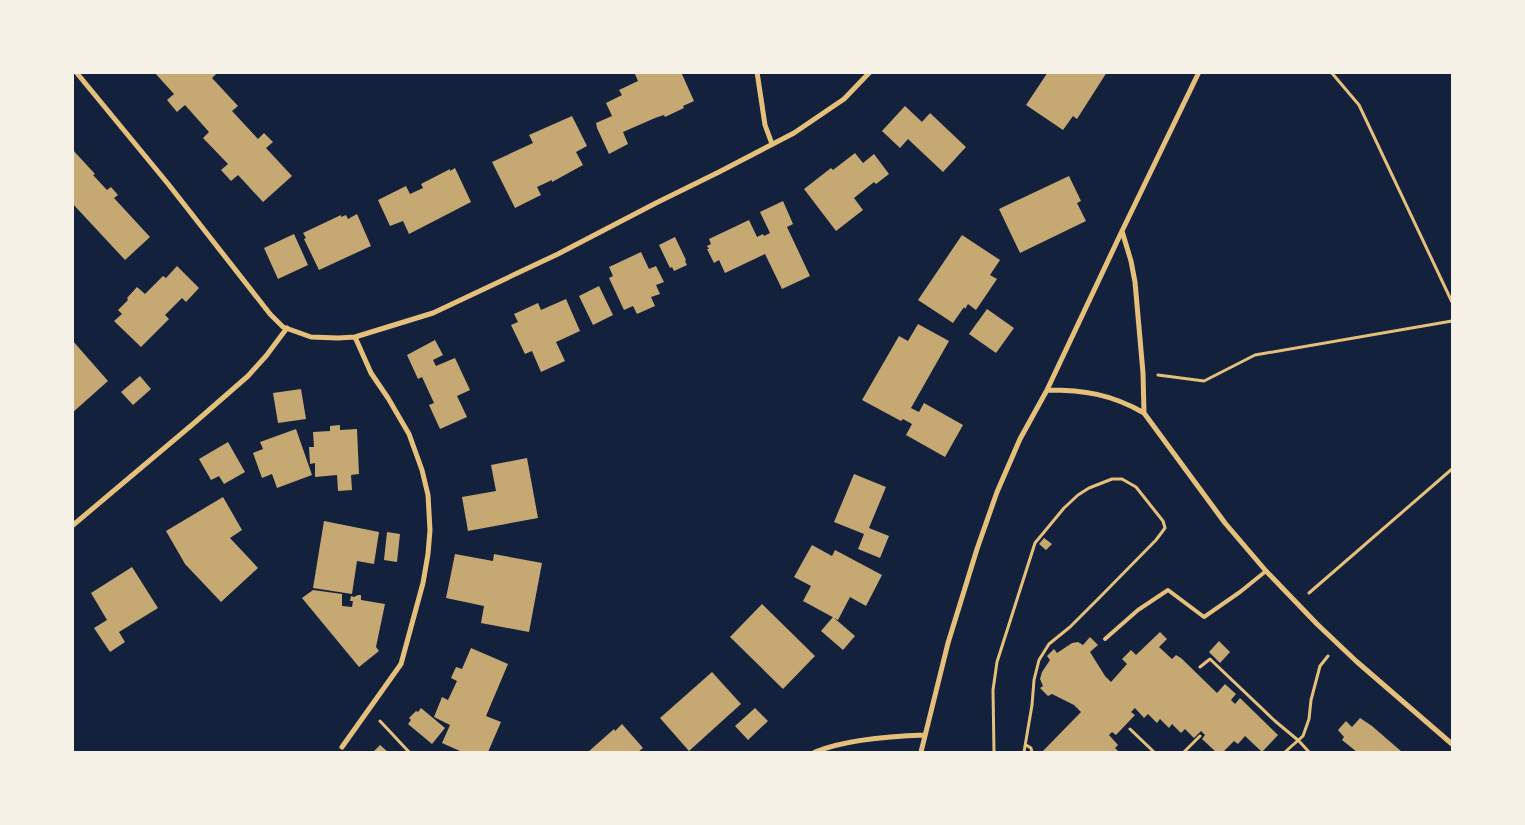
<svg xmlns="http://www.w3.org/2000/svg" width="1525" height="825" font-family="Mulish,sans-serif">
	<style>
		.building { fill: #c6a872 }
		.lines { fill: none; stroke-linecap: round; stroke-linejoin: round }
		.path { stroke: #e5c07b; stroke-width: 3 }
		.service { stroke: #e5c07b; stroke-width: 4 }
		.minor { stroke: #e5c07b; stroke-width: 5 }
	</style>
	<rect width="100%" height="100%" fill="#14213d"/>
	<path class="building" d="M 154,72 L 218,72 L 212,78 L 238,106 L 232,111 L 258,139 L 264,133 L 273,142 L 266,148 L 292,176 L 263,202 L 238,175 L 231,181 L 221,170 L 228,164 L 203,138 L 209,132 L 185,105 L 177,112 L 167,100 L 174,94 Z
		M 634,72 L 681,72 L 694,101 L 683,106 L 684,108 L 665,117 L 664,115 L 655,118 L 623,132 L 628,144 L 609,154 L 597,128 L 596,123 L 612,116 L 606,103 L 622,95 L 619,90 L 638,81 Z
		M 1048,72 L 1107,72 L 1077,119 L 1073,116 L 1063,130 L 1026,105 Z
		M 905,106 L 922,122 L 930,113 L 966,147 L 943,172 L 908,139 L 900,148 L 882,131 Z
		M 572,116 L 587,146 L 576,152 L 583,165 L 552,182 L 552,180 L 537,187 L 541,195 L 515,208 L 492,162 L 533,143 L 529,135 Z
		M 72,149 L 95,174 L 93,175 L 107,190 L 111,187 L 118,195 L 114,198 L 150,237 L 125,260 L 72,203 Z
		M 855,153 L 863,163 L 874,154 L 889,174 L 876,184 L 874,182 L 854,198 L 863,210 L 836,231 L 804,189 L 831,168 L 833,170 Z
		M 455,168 L 471,202 L 409,234 L 403,221 L 390,226 L 378,200 L 406,186 L 410,194 L 423,188 L 421,184 L 450,169 L 450,171 Z
		M 1069,176 L 1081,201 L 1077,203 L 1086,221 L 1020,253 L 999,209 Z
		M 783,201 L 793,224 L 787,227 L 810,276 L 782,289 L 765,254 L 725,273 L 719,260 L 714,263 L 707,249 L 709,249 L 707,246 L 711,244 L 709,239 L 749,220 L 757,237 L 763,234 L 764,236 L 770,233 L 760,212 Z
		M 357,214 L 371,246 L 319,270 L 304,239 L 306,238 L 303,233 L 341,215 L 341,217 L 346,215 L 348,219 Z
		M 294,234 L 308,265 L 278,279 L 264,248 Z
		M 962,235 L 1000,260 L 990,275 L 997,279 L 976,310 L 968,304 L 965,309 L 964,307 L 953,323 L 918,300 Z
		M 675,237 L 686,260 L 685,261 L 687,265 L 674,271 L 672,267 L 670,268 L 659,245 Z
		M 641,252 L 649,269 L 656,266 L 664,282 L 656,285 L 660,294 L 651,297 L 655,306 L 637,314 L 633,306 L 624,310 L 609,278 L 613,276 L 609,267 Z
		M 177,266 L 199,288 L 186,302 L 182,298 L 165,315 L 169,319 L 141,347 L 114,321 L 122,314 L 118,310 L 128,300 L 127,298 L 137,287 L 145,294 L 163,276 L 166,278 Z
		M 599,286 L 613,315 L 593,325 L 579,296 Z
		M 566,299 L 580,331 L 556,342 L 565,361 L 541,372 L 532,351 L 525,354 L 511,325 L 518,322 L 514,314 L 538,303 L 541,310 Z
		M 987,309 L 1014,328 L 996,353 L 969,334 Z
		M 918,324 L 949,341 L 911,408 L 919,412 L 924,403 L 963,425 L 945,457 L 906,435 L 912,424 L 903,419 L 901,421 L 862,400 L 899,336 L 908,341 Z
		M 72,340 L 108,381 L 72,413 Z
		M 435,340 L 443,355 L 433,360 L 436,366 L 455,358 L 470,390 L 457,396 L 467,417 L 440,429 L 429,405 L 434,403 L 422,377 L 418,379 L 407,355 Z
		M 140,376 L 151,389 L 133,405 L 121,392 Z
		M 301,389 L 306,419 L 278,423 L 273,393 Z
		M 340,425 L 340,430 L 357,429 L 359,474 L 351,475 L 352,490 L 338,491 L 337,475 L 315,477 L 315,463 L 310,464 L 309,447 L 314,447 L 313,432 L 330,431 L 330,426 Z
		M 296,429 L 312,475 L 277,488 L 272,474 L 262,478 L 253,453 L 263,449 L 260,442 Z
		M 228,442 L 245,472 L 224,484 L 219,476 L 211,480 L 199,459 Z
		M 527,458 L 538,518 L 468,531 L 462,497 L 496,491 L 491,465 Z
		M 854,474 L 886,487 L 869,528 L 889,536 L 880,558 L 858,549 L 864,534 L 834,522 Z
		M 223,497 L 242,530 L 230,538 L 258,568 L 221,602 L 185,564 L 166,531 Z
		M 324,521 L 379,532 L 374,564 L 357,561 L 352,594 L 313,588 Z
		M 387,532 L 400,534 L 397,562 L 384,560 Z
		M 1044,538 L 1052,544 L 1046,550 L 1039,544 Z
		M 812,545 L 832,556 L 835,550 L 882,575 L 866,606 L 850,597 L 838,620 L 803,601 L 811,586 L 794,577 Z
		M 455,554 L 493,561 L 494,554 L 542,563 L 529,632 L 481,623 L 484,606 L 446,598 Z
		M 132,567 L 158,608 L 119,632 L 125,642 L 110,652 L 94,628 L 107,620 L 91,593 Z
		M 313,590 L 342,594 L 342,606 L 352,607 L 353,601 L 350,601 L 351,596 L 354,597 L 358,595 L 361,595 L 361,600 L 385,604 L 376,647 L 379,651 L 359,667 L 302,598 Z
		M 762,604 L 815,656 L 783,689 L 730,637 Z
		M 833,617 L 855,636 L 843,650 L 821,631 Z
		M 1160,632 L 1167,639 L 1159,647 L 1172,659 L 1176,655 L 1181,658 L 1217,693 L 1225,684 L 1236,694 L 1231,700 L 1235,704 L 1240,698 L 1278,735 L 1262,752 L 1245,736 L 1238,744 L 1234,741 L 1223,752 L 1216,752 L 1202,739 L 1205,735 L 1201,731 L 1194,738 L 1185,729 L 1181,733 L 1172,724 L 1169,728 L 1160,719 L 1157,723 L 1148,714 L 1144,718 L 1135,708 L 1131,712 L 1135,715 L 1116,735 L 1112,732 L 1109,735 L 1118,745 L 1115,748 L 1119,752 L 1042,752 L 1081,712 L 1074,705 L 1052,694 L 1048,696 L 1040,688 L 1043,686 L 1040,679 L 1042,672 L 1050,660 L 1047,656 L 1054,649 L 1057,653 L 1072,643 L 1078,642 L 1083,645 L 1090,637 L 1098,645 L 1090,652 L 1105,676 L 1111,682 L 1127,664 L 1122,659 L 1131,650 L 1136,655 Z
		M 1219,641 L 1230,652 L 1220,663 L 1209,652 Z
		M 471,648 L 508,664 L 486,716 L 501,722 L 488,752 L 460,751 L 442,743 L 450,725 L 434,717 L 442,697 L 448,700 L 457,681 L 451,678 L 456,667 L 462,669 Z
		M 712,672 L 741,704 L 689,751 L 660,718 Z
		M 421,708 L 445,728 L 432,744 L 408,724 L 411,720 L 409,718 L 416,711 L 418,712 Z
		M 755,708 L 768,721 L 748,740 L 735,726 Z
		M 1360,718 L 1372,726 L 1402,752 L 1357,752 L 1342,740 L 1344,737 L 1338,730 L 1346,721 L 1352,727 Z
		M 622,724 L 643,748 L 638,752 L 588,752 L 614,729 L 615,731 Z
		M 380,745 L 388,752 L 373,752 Z"/>
	<g class="lines">
		<path class="path" d="M 1331,72 L 1359,105 L 1452,302
			M 1158,375 L 1204,381 L 1255,355 L 1452,321
			M 1309,593 L 1452,469
			M 1200,667 L 1210,659 L 1275,721 L 1299,741 L 1309,752
			M 380,721 L 409,752
			M 1130,729 L 1154,752
			M 1026,745 L 1031,748 L 1032,752
			M 994,752 L 993,690 L 997,662 L 1035,543 L 1064,508 L 1078,495 L 1089,488 L 1112,479 L 1122,479 L 1136,487 L 1163,521 L 1165,528 L 1156,540 L 1101,596 L 1070,627 L 1049,644 L 1039,660 L 1034,680 L 1032,705 L 1024,752
			M 1184,752 L 1200,736
			M 1285,752 L 1303,736 L 1309,719 L 1311,700 L 1320,666 L 1328,656"/>
		<path class="service" d="M 1105,639 L 1138,610 L 1168,590 L 1204,617 L 1240,592 L 1266,571"/>
		<path class="minor" d="M 76,72 L 169,185 L 270,314 L 283,327 L 311,337 L 338,338 L 355,337 L 433,313 L 558,254 L 656,203 L 719,172 L 794,133 L 844,99 L 870,72
			M 757,72 L 765,125 L 772,144
			M 1122,231 L 1131,261 L 1135,282 L 1143,373 L 1144,413
			M 1047,390 C 1084,390 1111,394 1144,413 L 1225,523 L 1266,571 L 1317,624 L 1356,661 L 1452,744
			M 72,526 L 193,424 L 248,376 L 266,356 L 287,328
			M 342,747 L 401,664 L 423,583 L 428,554 L 430,530 L 428,495 L 422,470 L 409,434 L 388,398 L 371,373 L 355,337
			M 815,752 C 845,740 892,736 925,735
			M 921,752 L 948,643 L 977,549 L 997,492 L 1020,439 L 1047,390 L 1122,231 L 1199,72"/>
	</g>
	<rect width="1525" height="825" fill="none" stroke="#f6f1e7" stroke-width="148"/>
</svg>
